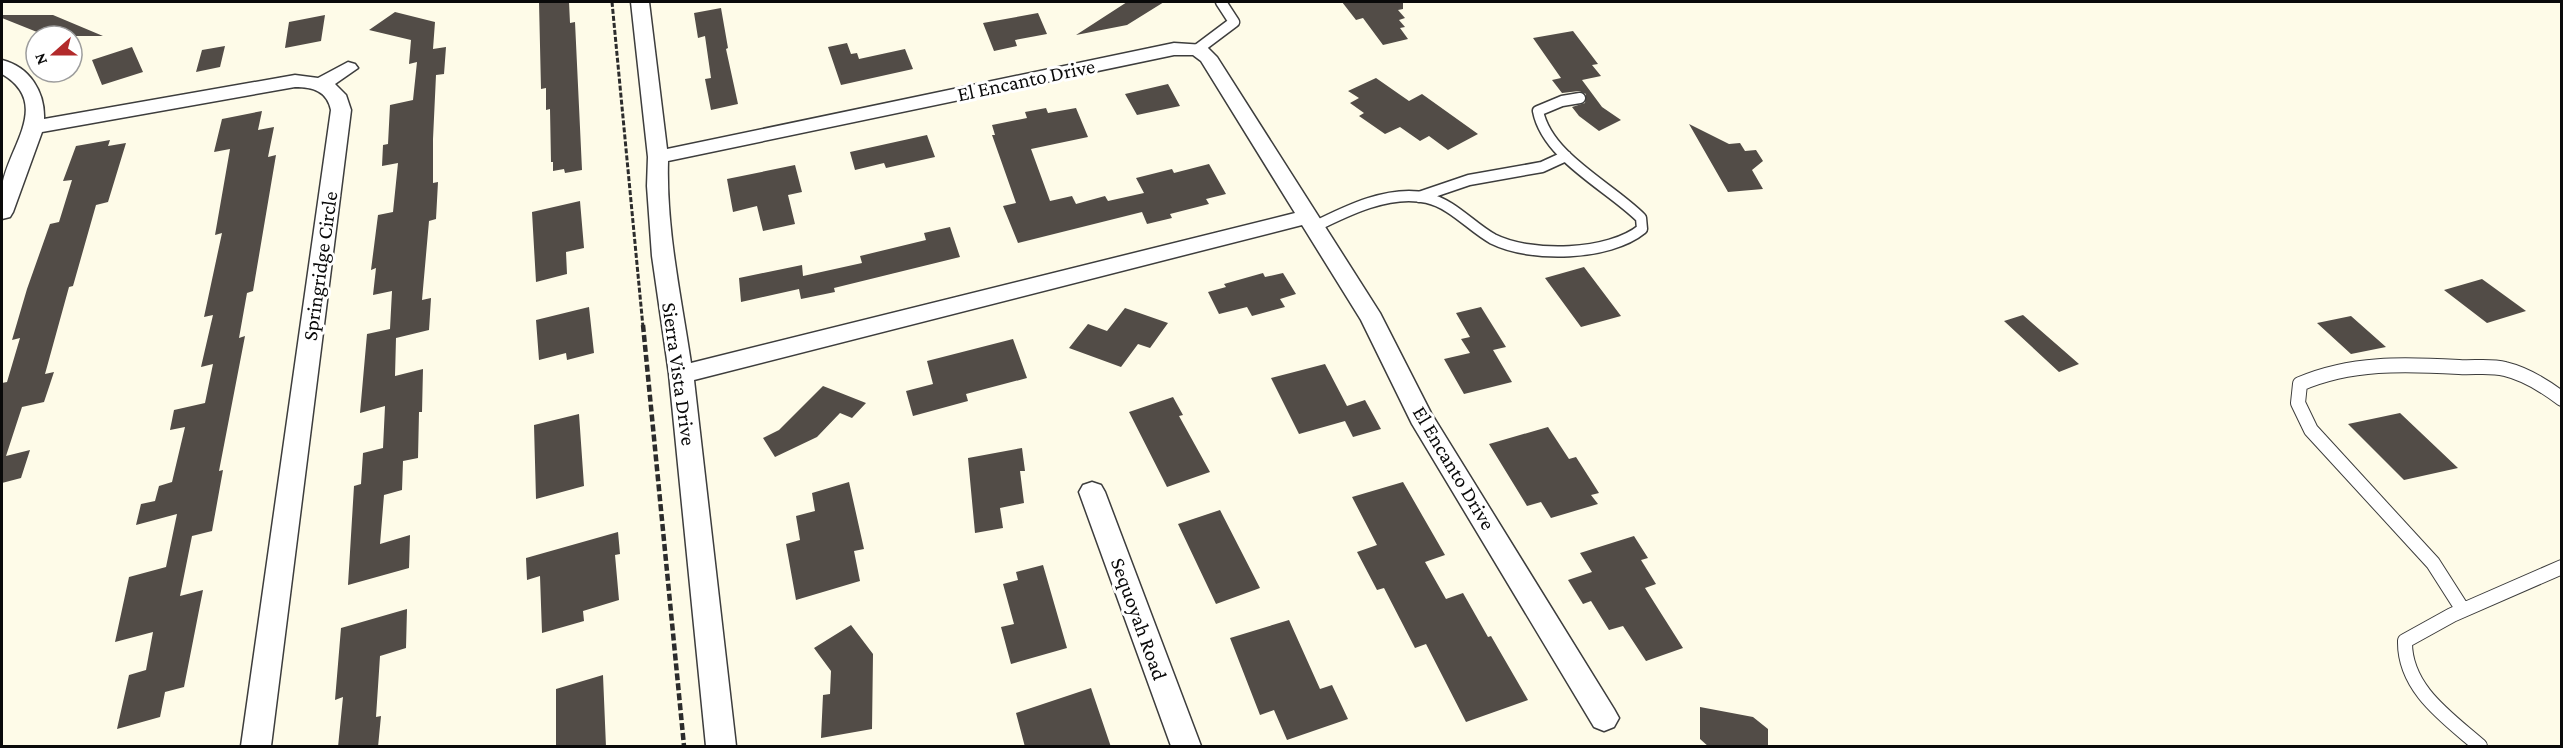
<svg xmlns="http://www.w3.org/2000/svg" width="2563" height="748" font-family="'Crimson Pro',serif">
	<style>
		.building { fill: #524c47 }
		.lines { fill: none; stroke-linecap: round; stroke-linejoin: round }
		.lane-far1-casing { stroke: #3d3d3d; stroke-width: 13 }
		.lane-casing { stroke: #3d3d3d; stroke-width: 16 }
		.street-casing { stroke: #3d3d3d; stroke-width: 3 }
		.path-far1 { stroke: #2c2c2c; stroke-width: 3; stroke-dasharray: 5 2; stroke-linecap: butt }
		.path { stroke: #2c2c2c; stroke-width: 4.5; stroke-dasharray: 7 3; stroke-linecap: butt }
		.lane-far1 { stroke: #fff; stroke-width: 10 }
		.lane { stroke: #fff; stroke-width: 14 }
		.street { fill: #fff; fill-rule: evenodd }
		.labels { text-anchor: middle; stroke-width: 6; stroke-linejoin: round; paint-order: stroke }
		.street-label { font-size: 21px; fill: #0a0a0a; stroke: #fff }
	</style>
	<rect width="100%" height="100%" fill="#fefbe8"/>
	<path class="building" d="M 539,2 L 569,2 L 570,23 L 575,22 L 582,170 L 565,173 L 564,169 L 553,171 L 553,162 L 551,162 L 550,109 L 546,110 L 546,88 L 541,89 Z
		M 1127,2 L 1164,2 L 1127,25 L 1076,35 Z
		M 1342,2 L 1403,2 L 1403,9 L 1398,10 L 1405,18 L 1399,20 L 1405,27 L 1400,28 L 1408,39 L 1383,45 L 1363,18 L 1356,20 Z
		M 721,8 L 728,48 L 726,49 L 738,104 L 711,110 L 705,79 L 711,78 L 705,36 L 698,38 L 694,13 Z
		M 395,12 L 435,22 L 433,49 L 446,47 L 444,74 L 436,75 L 433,139 L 433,183 L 438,182 L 436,219 L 429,221 L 422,300 L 431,298 L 429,330 L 396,338 L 395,376 L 423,369 L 422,412 L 419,412 L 418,458 L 403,461 L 402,490 L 384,495 L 380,544 L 410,535 L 409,568 L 348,585 L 354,486 L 361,484 L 363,453 L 383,448 L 385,406 L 360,413 L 367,334 L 390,329 L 392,291 L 373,295 L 376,268 L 371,270 L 378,215 L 393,212 L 398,163 L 382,166 L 383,145 L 388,144 L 390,105 L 413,100 L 417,62 L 409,64 L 411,40 L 369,30 Z
		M 1038,13 L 1047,34 L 1015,40 L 1017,46 L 994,51 L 983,23 Z
		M 2,15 L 53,15 L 103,36 L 47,36 L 2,18 Z
		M 325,15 L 321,41 L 285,48 L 289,22 Z
		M 1573,31 L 1598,64 L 1592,65 L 1601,76 L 1582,80 L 1602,107 L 1621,120 L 1599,131 L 1579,116 L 1572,107 L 1585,103 L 1586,94 L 1579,91 L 1562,93 L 1552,80 L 1561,78 L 1533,38 Z
		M 847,43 L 851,54 L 857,53 L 859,59 L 905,49 L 913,69 L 841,85 L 828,47 Z
		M 225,46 L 220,67 L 196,72 L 202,50 Z
		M 132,47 L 143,72 L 102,85 L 92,60 Z
		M 1376,78 L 1409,101 L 1422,94 L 1478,134 L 1448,150 L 1429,136 L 1420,141 L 1400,127 L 1385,134 L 1359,116 L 1364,113 L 1350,103 L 1359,98 L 1348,91 Z
		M 1168,84 L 1180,106 L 1137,115 L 1125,94 Z
		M 1046,108 L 1048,113 L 1076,108 L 1088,137 L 1031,149 L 1050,201 L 1072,196 L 1076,204 L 1105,196 L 1108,201 L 1144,193 L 1136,178 L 1172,169 L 1174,173 L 1209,164 L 1226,194 L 1206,199 L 1209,204 L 1170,214 L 1172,218 L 1147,224 L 1142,212 L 1018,243 L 1003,206 L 1016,203 L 992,135 L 995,135 L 992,125 L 1027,118 L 1025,112 Z
		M 262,111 L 258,130 L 274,127 L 268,157 L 276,155 L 253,291 L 247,293 L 239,338 L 245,336 L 219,471 L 223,470 L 212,531 L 192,536 L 180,596 L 203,590 L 184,687 L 165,692 L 160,717 L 117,729 L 129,675 L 146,670 L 153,632 L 115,642 L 129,577 L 166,567 L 177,514 L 136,525 L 141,504 L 155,501 L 159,486 L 172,482 L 185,427 L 170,430 L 174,410 L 205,403 L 213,364 L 201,367 L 213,315 L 204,317 L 222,233 L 215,235 L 230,149 L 214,152 L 222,119 Z
		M 1689,124 L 1729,144 L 1740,143 L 1745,151 L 1756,150 L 1763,161 L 1752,170 L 1763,189 L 1728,192 Z
		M 927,135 L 935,157 L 886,168 L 884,163 L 855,170 L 850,152 Z
		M 110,140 L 108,146 L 126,143 L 108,202 L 96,205 L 73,286 L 69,287 L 45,374 L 54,372 L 44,402 L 22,407 L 6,456 L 30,450 L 21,478 L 2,483 L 2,383 L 7,382 L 20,338 L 12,340 L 27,289 L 50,224 L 59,222 L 72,180 L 63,181 L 76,146 Z
		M 795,165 L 802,192 L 788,195 L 795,224 L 763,231 L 757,206 L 733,212 L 727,179 Z
		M 580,201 L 584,248 L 566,252 L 567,274 L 536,282 L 532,212 Z
		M 950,227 L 960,257 L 834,288 L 835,292 L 801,299 L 799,289 L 741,302 L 739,278 L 802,265 L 803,276 L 862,263 L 860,256 L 926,240 L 924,233 Z
		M 1584,267 L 1621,316 L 1581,327 L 1545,278 Z
		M 1263,273 L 1265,277 L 1283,273 L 1296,294 L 1280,299 L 1285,307 L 1252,316 L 1247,307 L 1219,314 L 1208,292 L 1226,287 L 1224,284 Z
		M 2482,279 L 2526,311 L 2487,323 L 2444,290 Z
		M 589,307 L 594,353 L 567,360 L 566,353 L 539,360 L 536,320 Z
		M 1481,307 L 1506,347 L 1493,350 L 1512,382 L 1464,394 L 1444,359 L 1470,353 L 1461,339 L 1470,337 L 1456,313 Z
		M 1125,308 L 1168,323 L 1150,348 L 1138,344 L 1121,367 L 1069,348 L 1088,324 L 1107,331 Z
		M 2023,315 L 2079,364 L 2059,372 L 2004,321 Z
		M 2351,316 L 2386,347 L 2351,354 L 2317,323 Z
		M 1013,339 L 1027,378 L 966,394 L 968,401 L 913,416 L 906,391 L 933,384 L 927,361 Z
		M 1325,364 L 1347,406 L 1365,400 L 1381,429 L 1353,437 L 1345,421 L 1299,434 L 1271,378 Z
		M 823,386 L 866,403 L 852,418 L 840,413 L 817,437 L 775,457 L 763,438 L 779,430 Z
		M 1173,397 L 1183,415 L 1179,416 L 1210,472 L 1167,487 L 1129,412 Z
		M 2400,413 L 2458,468 L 2404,480 L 2348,424 Z
		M 579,414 L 584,486 L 536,499 L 534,425 Z
		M 1548,427 L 1569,459 L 1576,457 L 1599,493 L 1591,495 L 1598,504 L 1551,518 L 1541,502 L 1527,506 L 1489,444 Z
		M 1022,448 L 1025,471 L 1020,471 L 1024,503 L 1000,508 L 1003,528 L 975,533 L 968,458 Z
		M 849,482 L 864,549 L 854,551 L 860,581 L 796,600 L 786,544 L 800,540 L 796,516 L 815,511 L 812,493 Z
		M 1403,482 L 1445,555 L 1425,562 L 1446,599 L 1463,593 L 1488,637 L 1491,636 L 1528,700 L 1466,722 L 1426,644 L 1415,648 L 1384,588 L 1377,590 L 1357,552 L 1377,545 L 1352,497 Z
		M 1220,510 L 1260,588 L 1216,604 L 1178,524 Z
		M 618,532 L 620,554 L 615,555 L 619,600 L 583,611 L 584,621 L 542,633 L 540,576 L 527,580 L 526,558 Z
		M 1634,536 L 1648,558 L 1641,560 L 1656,584 L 1645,588 L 1683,648 L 1646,661 L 1623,626 L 1609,630 L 1591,601 L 1583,604 L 1568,580 L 1592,572 L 1580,553 Z
		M 1043,565 L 1067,648 L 1011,664 L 1001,627 L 1014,624 L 1003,584 L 1018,580 L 1016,572 Z
		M 407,609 L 406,648 L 380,656 L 376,717 L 381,716 L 378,747 L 338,747 L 343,697 L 335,700 L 341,628 Z
		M 1289,620 L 1320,689 L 1332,685 L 1348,719 L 1287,740 L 1274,710 L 1260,715 L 1230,638 Z
		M 851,625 L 873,654 L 872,729 L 821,738 L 823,695 L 830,694 L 831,671 L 814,648 Z
		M 603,675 L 606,747 L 556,747 L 556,689 Z
		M 1091,688 L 1111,747 L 1025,747 L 1016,713 Z
		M 1700,707 L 1753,717 L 1768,729 L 1768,747 L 1709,747 L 1700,739 Z"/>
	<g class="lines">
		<g class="lane-far1-casing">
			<path id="lane-far1" d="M 1198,49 L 1234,22 L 1221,2
				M 1419,197 L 1469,180 L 1542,167 L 1566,156
				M 1314,227 C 1346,211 1390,189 1427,198 C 1453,204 1471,227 1493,239 C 1531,258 1609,256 1642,229 L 1641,218 C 1609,186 1547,157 1538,111 L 1562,101 L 1580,98"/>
		</g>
		<g class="lane-casing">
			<path id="lane" d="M 2463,610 L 2433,563 L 2311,430 L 2298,403 L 2300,384 C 2351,362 2404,364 2459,367 C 2474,368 2490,365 2505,369 C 2526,374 2545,386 2562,399
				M 2480,746 C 2448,718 2404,689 2405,641 L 2452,615 L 2562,567"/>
		</g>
		<g class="street-casing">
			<path id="street" d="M 631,2 L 649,2 L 667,149 L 1174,43 L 1205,45 L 1217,57 L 1380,313 L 1431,413 L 1614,709 L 1619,718 L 1614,727 L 1604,731 L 1594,727 L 1412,424 L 1361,320 L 1302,225 L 694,380 L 736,746 L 706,746 L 669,374 L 652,256 L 647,186 L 648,157 ZM 1174,55 L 1193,55 L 1201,61 L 1295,213 L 691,363 C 681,296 666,229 668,161 Z
				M 2,60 C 30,67 45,92 44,119 L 295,75 L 318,78 L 348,62 L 355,64 L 358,68 L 335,84 L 346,95 L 351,110 L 271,746 L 241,746 L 331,110 C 327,91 313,87 295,87 L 42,132 L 13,212 L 10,217 L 2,219 C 1,210 0,196 2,187 C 7,148 53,104 2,74 Z
				M 1092,482 L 1101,485 L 1105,492 L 1201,746 L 1171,746 L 1079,492 L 1083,485 Z"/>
		</g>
		<path class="path-far1" d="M 612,2 L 643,327"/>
		<path class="path" d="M 643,325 L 684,746"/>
		<use href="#lane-far1" class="lane-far1"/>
		<use href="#lane" class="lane"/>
		<use href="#street" class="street"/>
	</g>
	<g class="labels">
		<g class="street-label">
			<text transform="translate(1026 80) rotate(-12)" y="7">El Encanto Drive</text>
			<text transform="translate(320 266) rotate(-82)" y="7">Springridge Circle</text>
			<text transform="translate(679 374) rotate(82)" y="7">Sierra Vista Drive</text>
			<text transform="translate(1454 468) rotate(59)" y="7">El Encanto Drive</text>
			<text transform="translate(1139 619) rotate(70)" y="7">Sequoyah Road</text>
		</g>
	</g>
	<rect width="2563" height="748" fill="none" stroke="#0a0a0a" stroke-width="6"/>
	<g transform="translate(54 54) rotate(249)"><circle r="28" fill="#ffffff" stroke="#9d9d9d" stroke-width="1.5"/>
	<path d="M0-4.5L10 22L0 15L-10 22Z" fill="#b22a2b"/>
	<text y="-9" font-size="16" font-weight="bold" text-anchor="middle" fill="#0a0a0a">N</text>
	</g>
</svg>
